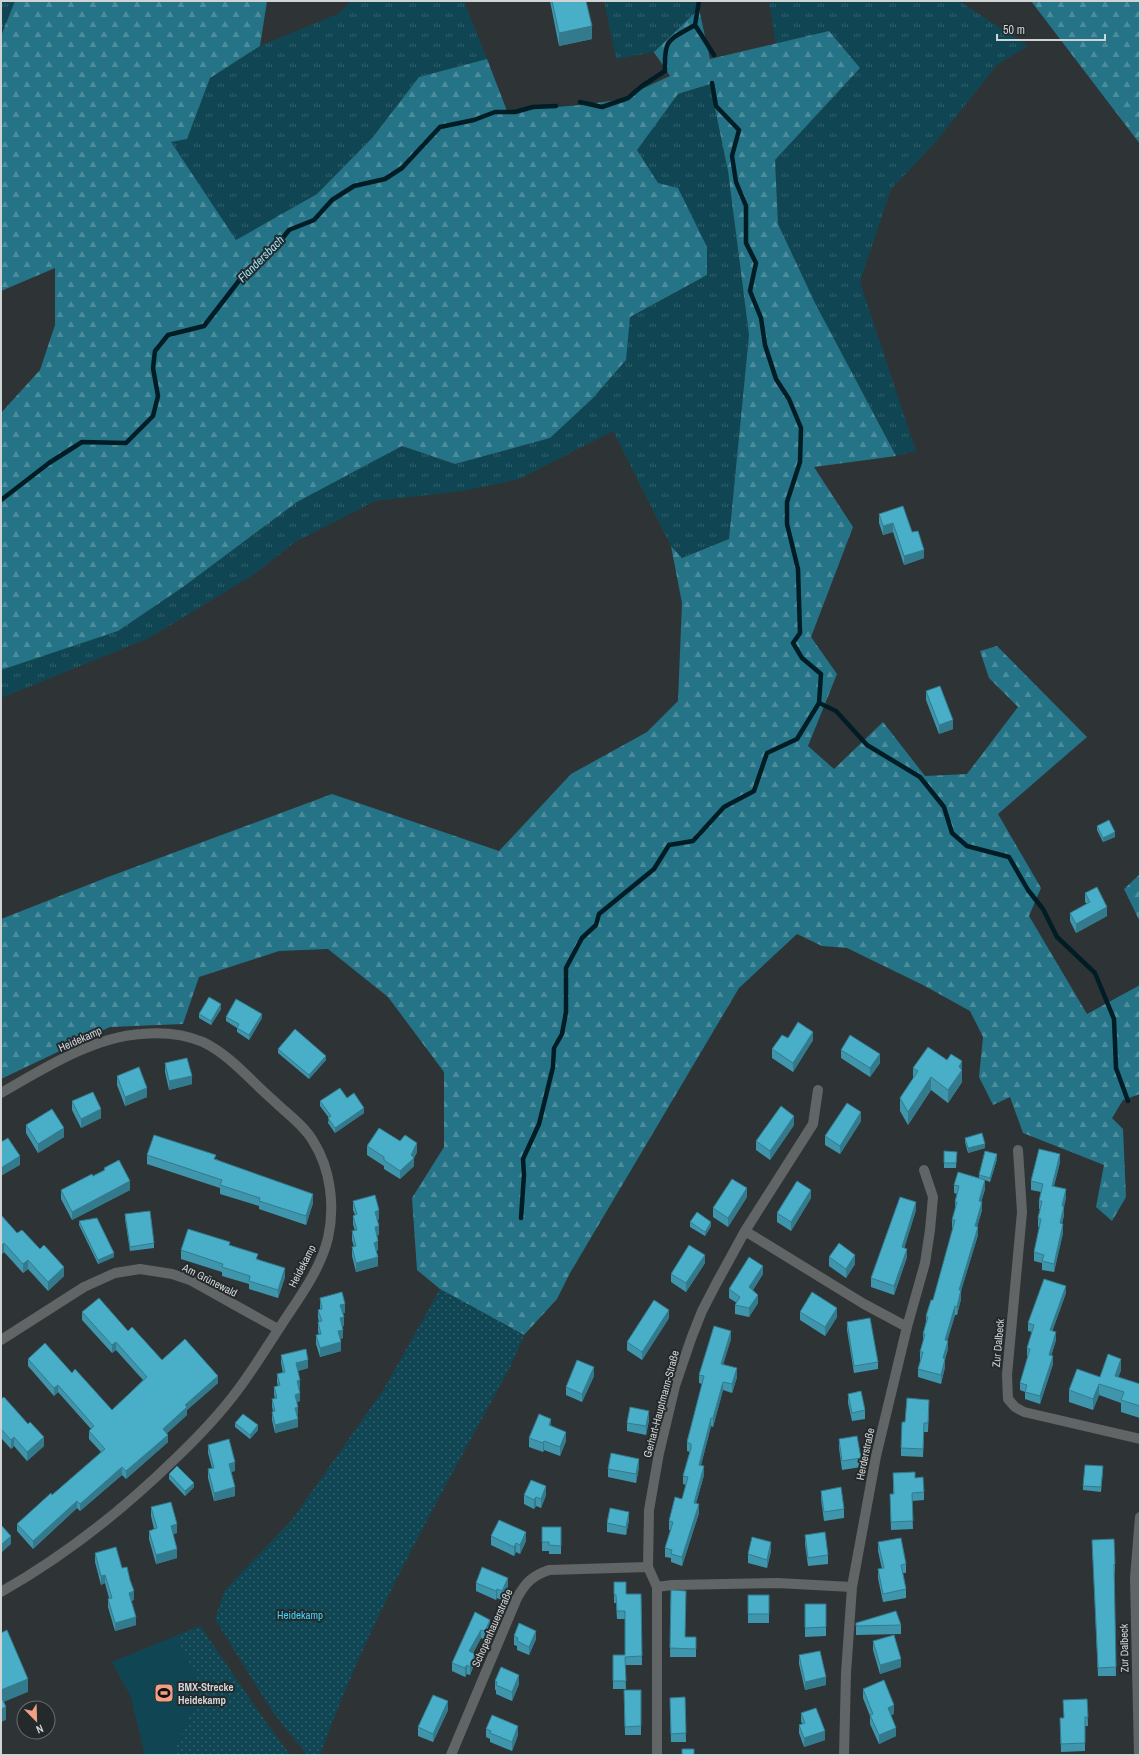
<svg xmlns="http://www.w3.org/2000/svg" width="1141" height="1756" font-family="'Archivo Narrow',sans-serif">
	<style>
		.grass { fill: url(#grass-tufts) }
		.forest { fill: url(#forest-firs) }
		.park { fill: url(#park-dots) }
		.pitch { fill: #104653 }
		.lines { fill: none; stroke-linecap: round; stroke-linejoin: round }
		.stream { stroke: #001d25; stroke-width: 4.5 }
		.minor { stroke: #626566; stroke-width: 10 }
		.wall { fill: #3f96ac }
		.shaded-wall { fill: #337a8c }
		.building { fill: #49aec8; stroke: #337a8c }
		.labels { text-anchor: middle; stroke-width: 4; stroke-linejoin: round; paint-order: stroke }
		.street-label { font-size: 11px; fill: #d0d4d5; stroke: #242a2c }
		.park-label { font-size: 11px; fill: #40d5f8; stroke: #242a2c }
		.poi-label { font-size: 11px; font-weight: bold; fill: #d0d4d5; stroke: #242a2c; text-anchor: start }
		.water-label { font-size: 12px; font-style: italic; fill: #99e2f6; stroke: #242a2c }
	</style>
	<defs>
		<pattern id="grass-tufts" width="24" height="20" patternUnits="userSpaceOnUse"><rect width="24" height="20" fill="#104653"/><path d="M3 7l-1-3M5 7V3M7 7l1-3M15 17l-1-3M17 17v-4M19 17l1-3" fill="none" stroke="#32606b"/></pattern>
		<pattern id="forest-firs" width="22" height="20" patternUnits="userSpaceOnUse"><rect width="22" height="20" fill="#247386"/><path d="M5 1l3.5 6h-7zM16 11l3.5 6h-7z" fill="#4d8c9c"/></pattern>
		<pattern id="park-dots" width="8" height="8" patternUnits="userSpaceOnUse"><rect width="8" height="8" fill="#104653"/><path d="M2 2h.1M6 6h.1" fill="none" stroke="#32606b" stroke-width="1.8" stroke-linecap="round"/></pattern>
	</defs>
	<rect width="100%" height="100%" fill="#2e3436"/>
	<path class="grass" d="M 1,1 L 15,1 L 1,36 Z
		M 351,1 L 464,1 L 487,59 L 419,77 L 373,137 L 317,194 L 236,240 L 171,142 L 187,139 L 210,78 L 260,46 L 338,14 Z
		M 604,1 L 700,1 L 699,9 L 654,52 L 616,59 Z
		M 769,1 L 959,1 L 1028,46 L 997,65 L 933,145 L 891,189 L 860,282 L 916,451 L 896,456 L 815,303 L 778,224 L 775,160 L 860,68 L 829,31 L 776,44 Z
		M 710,84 L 728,171 L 749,335 L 729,539 L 682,558 L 671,546 L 613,431 L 519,479 L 463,491 L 375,501 L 295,542 L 253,575 L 149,638 L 1,698 L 1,670 L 118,631 L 183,587 L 297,502 L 402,446 L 455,464 L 550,438 L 592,399 L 625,360 L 630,317 L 707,275 L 658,183 L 637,150 L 678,94 Z"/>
	<path class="forest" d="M 15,1 L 267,1 L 260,46 L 210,78 L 187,139 L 171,142 L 236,240 L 317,194 L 373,137 L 419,77 L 487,59 L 507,111 L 581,105 L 618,100 L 670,76 L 654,52 L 699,9 L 710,59 L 829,31 L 860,68 L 775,160 L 778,224 L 815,303 L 896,456 L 814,467 L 853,527 L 811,637 L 837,674 L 808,746 L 834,769 L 883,722 L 925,776 L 967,774 L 1018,707 L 989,678 L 980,651 L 997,646 L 1087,737 L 998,814 L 1041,888 L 1029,916 L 1087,1014 L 1140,985 L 1140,1094 L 1123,1100 L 1112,1118 L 1123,1129 L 1126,1197 L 1112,1221 L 1096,1207 L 1104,1165 L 1023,1133 L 1010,1097 L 993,1105 L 979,1077 L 983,1037 L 970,1011 L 923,985 L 847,948 L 822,946 L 797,934 L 739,988 L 570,1273 L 557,1299 L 524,1335 L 440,1289 L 417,1270 L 412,1198 L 444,1147 L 444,1072 L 388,997 L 328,949 L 279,951 L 199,977 L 183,1024 L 110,1027 L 1,1079 L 1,919 L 108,877 L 332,794 L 499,851 L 571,774 L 647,732 L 678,701 L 682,603 L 671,546 L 682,558 L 729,539 L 749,335 L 728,171 L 710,84 L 678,94 L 637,150 L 658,183 L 678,188 L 707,247 L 707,275 L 630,317 L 626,360 L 592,399 L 550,438 L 455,464 L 402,446 L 297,502 L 183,587 L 118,631 L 1,670 L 1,413 L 40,370 L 55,325 L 55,268 L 1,291 L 1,36 Z
		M 1031,1 L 1140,1 L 1140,144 Z
		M 1140,874 L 1140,922 L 1124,889 Z"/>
	<path class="park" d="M 440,1289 L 524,1335 L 512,1363 C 443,1491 369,1618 320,1755 L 307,1755 L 272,1711 L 215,1619 L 225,1590 L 292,1520 L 384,1389 Z
		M 200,1626 L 263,1718 L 290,1755 L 145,1755 L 131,1697 L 113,1662 Z"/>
	<path class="pitch" d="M 176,1636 L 202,1688 L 173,1755 L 145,1755 L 131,1697 L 112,1662 Z"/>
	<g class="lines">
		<path class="stream" d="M 695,25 L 714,55
			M 712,83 L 716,106 L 739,130 L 732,156 L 736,182 L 746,206 L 746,243 L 756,263 L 750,291 L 761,318 L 765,345 L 776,379 L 789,399 L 801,428 L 800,462 L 787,502 L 787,524 L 798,569 L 800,633 L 793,643 L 802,658 L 821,674 L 819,703 L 836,711 L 867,745 L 920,777 L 944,807 L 952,833 L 967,846 L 1009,857 L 1028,890 L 1043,909 L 1057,937 L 1095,973 L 1114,1019 L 1116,1068 L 1128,1101
			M 580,102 L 602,107 L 628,98 L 642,86 L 665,71 C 664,38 668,41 695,25 L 699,1
			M 1,500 L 49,463 L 82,442 L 126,443 L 153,416 L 158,396 L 153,368 L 155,351 L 168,335 L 204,326 L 245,273 L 278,244 L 289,230 L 314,220 L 332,200 L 354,186 L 385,179 L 402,168 L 440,127 L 474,120 L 495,112 L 515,112 L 533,107 L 556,106
			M 521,1218 L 524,1175 L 523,1159 L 539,1124 L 553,1067 L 554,1048 L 562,1034 L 566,1012 L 566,968 L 582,938 L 596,925 L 599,914 L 654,869 L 669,845 L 693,841 L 724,807 L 754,791 L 767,753 L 797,739 L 819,703"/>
		<path class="minor" d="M 1,1093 C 43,1069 93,1037 141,1034 C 161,1032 184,1034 203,1042 C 230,1055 251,1081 273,1100 C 286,1113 304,1125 313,1141 C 331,1169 335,1207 328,1238 C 320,1271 298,1299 280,1327 C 266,1348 253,1370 237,1391 C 219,1415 198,1437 176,1458 C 123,1510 66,1555 1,1592
			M 1018,1150 L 1022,1212 L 1007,1375 L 1008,1399 L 1015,1407 L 1024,1412 L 1140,1439
			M 745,1231 L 864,1304 L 907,1327
			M 1,1340 L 84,1287 L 115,1273 L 140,1269 L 172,1274 L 190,1280 L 278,1329
			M 657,1587 L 672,1585 L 777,1583 L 852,1587
			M 451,1755 L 517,1598 C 526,1582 532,1576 549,1570 L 648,1567
			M 657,1755 L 657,1587 L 648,1567 L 649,1510 L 659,1453 L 675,1386 L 691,1339 L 702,1311 L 716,1284 L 745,1231 L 813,1124 L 818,1090
			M 844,1755 L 846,1673 L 852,1587 L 876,1456 L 907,1327 L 925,1263 L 930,1230 L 933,1197 L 924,1170
			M 1139,1755 L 1135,1578 L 1140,1517"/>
	</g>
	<path class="wall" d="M 550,1 L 586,1 L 592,39 L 559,46 Z
		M 879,514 L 912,532 L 924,558 L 904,565 L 893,532 L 883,535 L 879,523 Z
		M 926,691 L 953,729 L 939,734 L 926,700 Z
		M 1097,826 L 1115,837 L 1103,842 L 1097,830 Z
		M 1085,893 L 1107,916 L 1076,933 L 1070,921 L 1070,913 L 1087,904 L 1085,902 Z
		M 221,1009 L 211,1025 L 199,1018 L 199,1014 Z
		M 226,1017 L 262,1018 L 249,1040 L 237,1032 L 237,1028 L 226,1021 Z
		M 788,1038 L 813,1040 L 793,1072 L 772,1058 L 772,1049 Z
		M 278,1049 L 326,1060 L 309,1079 L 278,1053 Z
		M 841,1050 L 880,1063 L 870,1077 L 841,1058 Z
		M 947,1060 L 962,1061 L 962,1082 L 948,1103 L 931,1090 L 908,1125 L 900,1111 L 900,1098 L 913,1078 L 913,1068 Z
		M 165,1063 L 192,1084 L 169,1090 L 165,1072 Z
		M 117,1076 L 147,1097 L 125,1106 L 117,1085 Z
		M 347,1098 L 364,1113 L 335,1133 L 328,1123 L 329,1118 L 320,1106 L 320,1101 Z
		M 72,1101 L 101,1118 L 81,1128 L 72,1110 Z
		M 861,1121 L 840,1154 L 825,1145 L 825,1136 Z
		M 26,1125 L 64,1137 L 38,1153 L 26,1133 Z
		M 794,1125 L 770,1160 L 756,1150 L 756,1141 Z
		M 965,1138 L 985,1148 L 968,1153 L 965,1142 Z
		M 367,1146 L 417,1152 L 414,1158 L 414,1166 L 400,1179 L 384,1169 L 384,1166 L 367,1155 Z
		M 944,1151 L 957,1152 L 956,1168 L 944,1168 Z
		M 147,1155 L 216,1159 L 313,1203 L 306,1225 L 259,1209 L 259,1206 L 220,1194 L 220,1188 L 147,1164 Z
		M 997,1159 L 990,1182 L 985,1180 L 985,1189 L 981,1202 L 982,1210 L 977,1227 L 978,1235 L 961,1290 L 961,1299 L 957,1315 L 955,1315 L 947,1341 L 948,1349 L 945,1359 L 945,1367 L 941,1384 L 918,1377 L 918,1369 L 921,1360 L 920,1360 L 920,1352 L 923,1342 L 923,1334 L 926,1321 L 926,1316 L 933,1300 L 953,1228 L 952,1228 L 952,1220 L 955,1210 L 955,1202 L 957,1194 L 954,1193 L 954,1185 L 979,1179 L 979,1175 Z
		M 1060,1162 L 1054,1186 L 1066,1198 L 1064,1206 L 1064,1215 L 1062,1224 L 1063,1233 L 1054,1272 L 1042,1270 L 1042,1263 L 1034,1261 L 1034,1252 L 1040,1227 L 1038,1227 L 1038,1218 L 1041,1209 L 1039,1209 L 1039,1201 L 1041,1192 L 1031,1190 L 1031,1181 Z
		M 104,1168 L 130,1190 L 72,1220 L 61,1199 L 61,1190 L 93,1176 L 104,1170 Z
		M 747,1197 L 728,1227 L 713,1217 L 713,1208 Z
		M 811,1198 L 791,1231 L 777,1222 L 777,1213 Z
		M 353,1201 L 379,1219 L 377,1220 L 379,1235 L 377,1235 L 378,1250 L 376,1251 L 378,1266 L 356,1272 L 352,1256 L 352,1247 L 354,1247 L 352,1240 L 352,1231 L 355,1231 L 353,1224 L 353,1216 L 355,1215 L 353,1210 Z
		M 916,1210 L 904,1248 L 907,1257 L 894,1295 L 871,1287 L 871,1278 Z
		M 125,1214 L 154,1243 L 154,1248 L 130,1251 L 125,1219 Z
		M 1,1215 L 17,1233 L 64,1276 L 48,1291 L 28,1269 L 23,1273 L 4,1252 L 1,1255 Z
		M 79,1221 L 114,1257 L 98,1264 L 79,1225 Z
		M 690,1222 L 711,1226 L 705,1236 L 690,1227 Z
		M 230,1245 L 258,1259 L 285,1277 L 278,1298 L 249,1289 L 249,1284 L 222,1276 L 222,1272 L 181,1259 L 181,1250 Z
		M 829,1257 L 855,1264 L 846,1278 L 829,1266 Z
		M 705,1263 L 686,1292 L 671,1282 L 671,1274 Z
		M 763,1274 L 753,1290 L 758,1303 L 749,1317 L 735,1314 L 735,1305 L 737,1303 L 729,1298 L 729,1289 Z
		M 1066,1293 L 1052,1331 L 1056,1340 L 1051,1356 L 1053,1364 L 1040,1404 L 1025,1399 L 1025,1392 L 1020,1390 L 1020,1383 L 1028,1356 L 1027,1356 L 1027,1348 L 1032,1332 L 1028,1331 L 1028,1323 Z
		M 320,1298 L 345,1313 L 343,1313 L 344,1326 L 342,1326 L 343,1338 L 340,1339 L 341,1351 L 320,1357 L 316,1344 L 316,1335 L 319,1335 L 318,1331 L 318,1322 L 319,1322 L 318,1318 L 318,1310 L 320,1309 Z
		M 82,1312 L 128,1331 L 162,1360 L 218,1383 L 187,1410 L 187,1415 L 167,1433 L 168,1442 L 126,1479 L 122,1475 L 80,1511 L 77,1508 L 33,1549 L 17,1531 L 17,1524 L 52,1495 L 101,1452 L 89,1439 L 89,1431 L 91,1429 L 58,1392 L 54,1396 L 28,1366 L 28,1359 L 72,1373 L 112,1410 L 143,1380 L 116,1350 L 112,1353 L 82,1320 Z
		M 800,1312 L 837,1317 L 825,1336 L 800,1320 Z
		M 669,1318 L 642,1360 L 627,1350 L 627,1342 Z
		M 847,1322 L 878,1362 L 878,1369 L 854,1373 L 847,1330 Z
		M 731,1339 L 723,1364 L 737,1377 L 732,1393 L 723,1390 L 713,1427 L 711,1426 L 701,1465 L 704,1475 L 696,1503 L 699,1513 L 682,1566 L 671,1562 L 671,1558 L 665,1557 L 665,1548 L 671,1530 L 669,1530 L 669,1521 L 682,1499 L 686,1485 L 683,1484 L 683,1476 L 690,1452 L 687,1451 L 687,1442 L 702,1384 L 699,1383 L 699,1375 Z
		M 281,1355 L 308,1368 L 298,1371 L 300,1388 L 299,1389 L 300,1401 L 297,1402 L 298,1415 L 297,1415 L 298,1427 L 275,1433 L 272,1420 L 272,1412 L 273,1411 L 272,1407 L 272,1399 L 275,1399 L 274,1394 L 274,1387 L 278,1386 L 277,1382 L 277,1374 L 283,1373 L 281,1363 Z
		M 1121,1370 L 1118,1377 L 1140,1384 L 1140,1418 L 1121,1412 L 1121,1403 L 1099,1395 L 1093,1410 L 1069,1402 L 1069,1390 Z
		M 594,1376 L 582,1402 L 566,1395 L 566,1387 Z
		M 848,1394 L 865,1410 L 865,1419 L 852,1421 L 848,1403 Z
		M 1,1399 L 28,1424 L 44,1446 L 27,1461 L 14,1446 L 11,1449 L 1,1438 Z
		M 929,1408 L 928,1432 L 924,1432 L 923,1457 L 901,1456 L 901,1448 L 905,1422 Z
		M 649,1420 L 646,1435 L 627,1431 L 627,1423 Z
		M 235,1423 L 258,1430 L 250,1439 L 235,1427 Z
		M 529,1438 L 566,1441 L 560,1456 L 544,1450 L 543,1452 L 529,1447 Z
		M 839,1439 L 861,1458 L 861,1467 L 842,1470 L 839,1448 Z
		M 208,1445 L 235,1471 L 231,1472 L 235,1496 L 214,1501 L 208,1478 L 208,1469 L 212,1468 L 208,1453 Z
		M 639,1467 L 636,1483 L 608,1477 L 608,1469 Z
		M 1103,1471 L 1101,1492 L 1083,1490 L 1083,1486 Z
		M 893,1473 L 915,1478 L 924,1492 L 924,1500 L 912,1501 L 913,1529 L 891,1530 L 890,1494 L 893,1494 Z
		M 169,1474 L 194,1487 L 185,1496 L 169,1479 Z
		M 821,1491 L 844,1509 L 844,1518 L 824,1521 L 821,1499 Z
		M 524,1495 L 546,1495 L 541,1508 L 536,1506 L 534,1509 L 524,1504 Z
		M 151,1507 L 177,1533 L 173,1534 L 177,1558 L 156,1564 L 149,1539 L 149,1531 L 154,1529 L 151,1516 Z
		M 629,1520 L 626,1535 L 607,1532 L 607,1523 Z
		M 542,1527 L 561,1527 L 561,1554 L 549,1554 L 549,1551 L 542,1551 Z
		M 805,1535 L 828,1555 L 828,1564 L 808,1566 L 805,1544 Z
		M 491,1536 L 526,1541 L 520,1554 L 516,1552 L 514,1556 L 491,1545 Z
		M 1092,1540 L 1115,1564 L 1115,1573 L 1114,1573 L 1116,1676 L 1098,1676 Z
		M 878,1542 L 906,1564 L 906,1573 L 903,1573 L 906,1589 L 906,1598 L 883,1602 L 878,1578 L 878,1569 L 882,1569 L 878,1551 Z
		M 771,1551 L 767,1568 L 748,1563 L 748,1554 Z
		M 95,1553 L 122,1568 L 134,1600 L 131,1601 L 136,1625 L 115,1631 L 108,1607 L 108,1599 L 109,1598 L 105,1583 L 101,1585 L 95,1562 Z
		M 614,1582 L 626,1594 L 641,1594 L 642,1665 L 625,1665 L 626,1689 L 613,1689 L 613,1655 L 625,1655 L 625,1619 L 617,1619 L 616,1603 L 614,1603 Z
		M 476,1583 L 508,1586 L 502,1600 L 497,1598 L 496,1600 L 476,1591 Z
		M 671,1590 L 685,1637 L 696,1637 L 696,1657 L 670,1657 Z
		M 748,1595 L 769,1595 L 769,1623 L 748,1623 Z
		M 805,1604 L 826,1604 L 826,1636 L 805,1637 Z
		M 475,1612 L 490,1628 L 485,1640 L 481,1638 L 473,1653 L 475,1662 L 470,1675 L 467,1674 L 465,1677 L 452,1671 L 452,1663 Z
		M 856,1623 L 901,1625 L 901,1634 L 856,1635 Z
		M 514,1636 L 536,1639 L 529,1655 L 517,1650 L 517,1646 L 514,1645 Z
		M 873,1641 L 901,1667 L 880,1674 L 873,1650 Z
		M 799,1655 L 826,1685 L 805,1690 L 799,1664 Z
		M 495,1681 L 519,1684 L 512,1701 L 496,1694 L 496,1690 L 495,1690 Z
		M 863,1689 L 894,1714 L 891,1715 L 896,1736 L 879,1744 L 870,1724 L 870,1716 L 863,1698 Z
		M 624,1690 L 641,1690 L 641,1735 L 625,1735 Z
		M 685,1697 L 686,1742 L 671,1742 L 670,1698 Z
		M 1087,1699 L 1088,1726 L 1085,1726 L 1085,1751 L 1061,1752 L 1060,1718 L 1063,1718 Z
		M 448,1710 L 433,1742 L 418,1736 L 418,1727 Z
		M 801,1713 L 825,1740 L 804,1747 L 799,1733 L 799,1725 L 802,1724 L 801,1721 Z
		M 486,1729 L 518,1735 L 512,1751 L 490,1742 L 490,1739 L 486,1737 Z"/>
	<path class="shaded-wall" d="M 592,26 L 592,39 L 559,46 L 559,33 Z
		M 893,523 L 893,532 L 883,535 L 883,526 Z
		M 924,550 L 924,558 L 904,565 L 904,556 Z
		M 953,720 L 953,729 L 939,734 L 939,725 Z
		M 1115,832 L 1115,837 L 1103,842 L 1103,838 Z
		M 1107,907 L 1107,916 L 1076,933 L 1076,924 Z
		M 221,1004 L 221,1009 L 211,1025 L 211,1021 Z
		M 262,1014 L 262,1018 L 249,1040 L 249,1035 Z
		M 813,1032 L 813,1040 L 793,1072 L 793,1063 Z
		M 880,1054 L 880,1063 L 870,1077 L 870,1068 Z
		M 326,1056 L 326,1060 L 309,1079 L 309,1075 Z
		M 962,1061 L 962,1082 L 948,1103 L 948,1090 L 959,1067 Z
		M 192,1076 L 192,1084 L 169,1090 L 169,1081 Z
		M 931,1077 L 931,1090 L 908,1125 L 908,1112 Z
		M 147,1088 L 147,1097 L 125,1106 L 125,1097 Z
		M 364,1108 L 364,1113 L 335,1133 L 335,1128 Z
		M 101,1109 L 101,1118 L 81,1128 L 81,1119 Z
		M 861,1112 L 861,1121 L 840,1154 L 840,1146 Z
		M 794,1116 L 794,1125 L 770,1160 L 770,1151 Z
		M 64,1128 L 64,1137 L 38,1153 L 38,1144 Z
		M 417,1143 L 417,1152 L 414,1158 L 414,1166 L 400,1179 L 400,1171 L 411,1155 Z
		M 985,1144 L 985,1148 L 968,1153 L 968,1148 Z
		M 997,1154 L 997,1159 L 990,1182 L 990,1178 Z
		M 1060,1154 L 1060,1162 L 1052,1194 L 1052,1186 Z
		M 20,1156 L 20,1165 L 1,1176 L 1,1168 Z
		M 985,1180 L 985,1189 L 979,1210 L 979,1201 Z
		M 130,1181 L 130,1190 L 72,1220 L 72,1212 Z
		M 747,1188 L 747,1197 L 728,1227 L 728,1218 Z
		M 1066,1189 L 1066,1198 L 1062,1214 L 1062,1206 Z
		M 811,1190 L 811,1198 L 791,1231 L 791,1222 Z
		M 313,1194 L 313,1203 L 306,1225 L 306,1216 Z
		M 916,1202 L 916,1210 L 902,1256 L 902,1247 Z
		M 982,1202 L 982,1210 L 975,1234 L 975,1226 Z
		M 1064,1206 L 1064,1215 L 1060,1232 L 1060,1223 Z
		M 379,1210 L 379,1219 L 375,1220 L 375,1212 Z
		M 711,1222 L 711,1226 L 705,1236 L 705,1232 Z
		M 1063,1224 L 1063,1233 L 1054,1272 L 1054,1264 Z
		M 379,1226 L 379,1235 L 375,1236 L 375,1227 Z
		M 978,1227 L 978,1235 L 959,1298 L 959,1290 Z
		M 378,1241 L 378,1250 L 374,1251 L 374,1243 Z
		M 4,1243 L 4,1252 L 1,1255 L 1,1246 Z
		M 907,1249 L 907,1257 L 894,1295 L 894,1286 Z
		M 114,1253 L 114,1257 L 98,1264 L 98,1260 Z
		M 705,1255 L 705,1263 L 686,1292 L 686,1283 Z
		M 855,1255 L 855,1264 L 846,1278 L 846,1269 Z
		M 378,1257 L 378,1266 L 356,1272 L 356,1263 Z
		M 28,1260 L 28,1269 L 23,1273 L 23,1264 Z
		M 763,1266 L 763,1274 L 749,1296 L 749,1287 Z
		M 64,1267 L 64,1276 L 48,1291 L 48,1282 Z
		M 285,1268 L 285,1277 L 278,1298 L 278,1290 Z
		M 1066,1286 L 1066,1293 L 1050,1338 L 1050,1330 Z
		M 961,1290 L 961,1299 L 957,1315 L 957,1307 Z
		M 758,1295 L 758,1303 L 749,1317 L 749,1308 Z
		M 345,1304 L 345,1313 L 340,1314 L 340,1305 Z
		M 955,1306 L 955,1315 L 945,1349 L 945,1340 Z
		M 837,1308 L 837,1317 L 825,1336 L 825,1327 Z
		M 669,1310 L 669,1318 L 642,1360 L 642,1352 Z
		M 344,1317 L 344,1326 L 340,1327 L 340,1318 Z
		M 343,1330 L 343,1338 L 338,1340 L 338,1331 Z
		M 731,1331 L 731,1339 L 721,1372 L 721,1364 Z
		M 1056,1332 L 1056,1340 L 1049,1363 L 1049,1355 Z
		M 948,1341 L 948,1349 L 943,1366 L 943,1358 Z
		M 116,1342 L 116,1350 L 112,1353 L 112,1345 Z
		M 341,1342 L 341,1351 L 320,1357 L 320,1348 Z
		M 1053,1356 L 1053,1364 L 1040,1404 L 1040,1396 Z
		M 945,1359 L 945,1367 L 941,1384 L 941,1375 Z
		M 1121,1359 L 1121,1370 L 1115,1388 L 1115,1376 Z
		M 308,1360 L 308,1368 L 296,1371 L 296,1363 Z
		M 594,1367 L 594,1376 L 582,1402 L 582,1394 Z
		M 737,1368 L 737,1377 L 732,1393 L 732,1384 Z
		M 218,1376 L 218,1383 L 187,1410 L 187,1415 L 163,1437 L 163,1429 L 185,1405 Z
		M 300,1380 L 300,1388 L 297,1389 L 297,1381 Z
		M 723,1382 L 723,1390 L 713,1427 L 713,1418 Z
		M 1099,1384 L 1099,1395 L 1093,1410 L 1093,1399 Z
		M 58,1385 L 58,1392 L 54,1396 L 54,1388 Z
		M 300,1393 L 300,1401 L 295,1402 L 295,1395 Z
		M 298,1407 L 298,1415 L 295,1416 L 295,1408 Z
		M 649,1411 L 649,1420 L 646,1435 L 646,1426 Z
		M 711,1418 L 711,1426 L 699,1473 L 699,1465 Z
		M 298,1419 L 298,1427 L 275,1433 L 275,1425 Z
		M 551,1419 L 551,1428 L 549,1425 Z
		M 258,1425 L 258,1430 L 250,1439 L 250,1435 Z
		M 566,1432 L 566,1441 L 560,1456 L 560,1447 Z
		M 168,1435 L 168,1442 L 126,1479 L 126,1471 Z
		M 14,1437 L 14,1446 L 11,1449 L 11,1440 Z
		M 44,1437 L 44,1446 L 27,1461 L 27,1452 Z
		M 544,1441 L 544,1450 L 543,1452 L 543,1443 Z
		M 639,1459 L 639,1467 L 636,1483 L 636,1474 Z
		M 235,1462 L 235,1471 L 229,1472 L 229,1464 Z
		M 704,1466 L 704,1475 L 694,1511 L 694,1503 Z
		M 122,1467 L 122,1475 L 80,1511 L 80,1504 Z
		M 194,1483 L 194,1487 L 185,1496 L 185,1491 Z
		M 546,1486 L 546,1495 L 541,1508 L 541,1499 Z
		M 235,1487 L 235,1496 L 214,1501 L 214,1493 Z
		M 536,1497 L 536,1506 L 534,1509 L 534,1500 Z
		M 77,1501 L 77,1508 L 33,1549 L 33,1541 Z
		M 699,1504 L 699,1513 L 682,1566 L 682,1557 Z
		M 629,1512 L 629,1520 L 626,1535 L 626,1527 Z
		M 177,1524 L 177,1533 L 171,1535 L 171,1526 Z
		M 526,1532 L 526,1541 L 520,1554 L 520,1545 Z
		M 11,1536 L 11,1544 L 1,1553 L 1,1545 Z
		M 771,1542 L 771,1551 L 767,1568 L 767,1560 Z
		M 516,1543 L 516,1552 L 514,1556 L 514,1547 Z
		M 177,1549 L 177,1558 L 156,1564 L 156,1555 Z
		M 105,1575 L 105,1583 L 101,1585 L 101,1576 Z
		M 508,1578 L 508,1586 L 502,1600 L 502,1591 Z
		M 497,1589 L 497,1598 L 496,1600 L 496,1591 Z
		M 134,1591 L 134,1600 L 129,1601 L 129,1593 Z
		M 136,1617 L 136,1625 L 115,1631 L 115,1623 Z
		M 490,1620 L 490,1628 L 485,1640 L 485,1631 Z
		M 481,1630 L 481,1638 L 469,1660 L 469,1651 Z
		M 536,1631 L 536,1639 L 529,1655 L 529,1647 Z
		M 475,1654 L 475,1662 L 470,1675 L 470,1667 Z
		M 901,1659 L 901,1667 L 880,1674 L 880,1665 Z
		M 467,1665 L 467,1674 L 465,1677 L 465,1668 Z
		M 519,1675 L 519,1684 L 512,1701 L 512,1692 Z
		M 826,1677 L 826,1685 L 805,1690 L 805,1682 Z
		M 28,1679 L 28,1692 L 1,1703 L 1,1690 Z
		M 448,1701 L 448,1710 L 433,1742 L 433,1734 Z
		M 894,1705 L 894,1714 L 888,1716 L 888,1708 Z
		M 6,1707 L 6,1720 L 1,1722 L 1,1709 Z
		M 518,1726 L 518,1735 L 512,1751 L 512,1742 Z
		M 896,1728 L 896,1736 L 879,1744 L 879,1735 Z
		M 825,1731 L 825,1740 L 804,1747 L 804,1738 Z"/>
	<path class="building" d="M 552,1 L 586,1 L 592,26 L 559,33 Z
		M 903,506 L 912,532 L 918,531 L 924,550 L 904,556 L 893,523 L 883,526 L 879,514 Z
		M 940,686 L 953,720 L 939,725 L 926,691 Z
		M 1109,820 L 1115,832 L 1103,838 L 1097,826 Z
		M 1097,887 L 1107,907 L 1076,924 L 1070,913 L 1090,902 L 1085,893 Z
		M 209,997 L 221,1004 L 211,1021 L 199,1014 Z
		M 236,999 L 262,1014 L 249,1035 L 237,1028 L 239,1024 L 226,1017 Z
		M 798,1022 L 813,1032 L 793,1063 L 772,1049 L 782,1035 L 788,1038 Z
		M 295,1029 L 326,1056 L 309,1075 L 278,1049 Z
		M 850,1035 L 880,1054 L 870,1068 L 841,1050 Z
		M 928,1047 L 947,1060 L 951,1054 L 962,1061 L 959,1067 L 962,1070 L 948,1090 L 931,1077 L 908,1112 L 900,1098 L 918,1071 L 913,1068 Z
		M 187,1058 L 192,1076 L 169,1081 L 165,1063 Z
		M 139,1067 L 147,1088 L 125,1097 L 117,1076 Z
		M 340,1088 L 347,1098 L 354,1093 L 364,1108 L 335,1128 L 328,1118 L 331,1116 L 320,1101 Z
		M 93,1092 L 101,1109 L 81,1119 L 72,1101 Z
		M 847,1103 L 861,1112 L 840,1146 L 825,1136 Z
		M 781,1106 L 794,1116 L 770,1151 L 756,1141 Z
		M 52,1109 L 64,1128 L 38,1144 L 26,1125 Z
		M 379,1128 L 400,1141 L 405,1135 L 417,1143 L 411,1155 L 414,1158 L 400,1171 L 384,1160 L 384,1157 L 367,1146 Z
		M 982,1133 L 985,1144 L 968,1148 L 965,1138 Z
		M 154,1135 L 216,1155 L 214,1159 L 313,1194 L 306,1216 L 259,1201 L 260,1198 L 220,1185 L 222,1180 L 147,1155 Z
		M 8,1138 L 20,1156 L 1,1168 L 1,1142 Z
		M 1039,1149 L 1060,1154 L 1052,1186 L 1066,1189 L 1062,1206 L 1064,1206 L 1060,1223 L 1063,1224 L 1054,1264 L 1042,1261 L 1044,1255 L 1034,1252 L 1041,1219 L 1038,1218 L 1042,1201 L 1039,1201 L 1043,1184 L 1031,1181 Z
		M 944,1151 L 957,1152 L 956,1163 L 944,1163 Z
		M 985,1151 L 997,1154 L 990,1178 L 979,1175 Z
		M 119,1160 L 130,1181 L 72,1212 L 61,1190 L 92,1174 L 93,1176 L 105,1170 L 104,1168 Z
		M 958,1172 L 985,1180 L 979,1201 L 982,1202 L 975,1226 L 978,1227 L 959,1290 L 961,1290 L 957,1307 L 955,1306 L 945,1340 L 948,1341 L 943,1358 L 945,1359 L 941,1375 L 918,1369 L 923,1352 L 920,1352 L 925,1334 L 923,1334 L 928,1317 L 926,1316 L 931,1300 L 933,1300 L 955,1220 L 952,1220 L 957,1202 L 955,1202 L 959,1186 L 954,1185 Z
		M 732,1179 L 747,1188 L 728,1218 L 713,1208 Z
		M 797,1181 L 811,1190 L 791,1222 L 777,1213 Z
		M 375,1195 L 379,1210 L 375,1212 L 379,1226 L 375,1227 L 378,1241 L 374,1243 L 378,1257 L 356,1263 L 352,1247 L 356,1246 L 352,1231 L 357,1230 L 353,1216 L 357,1214 L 353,1201 Z
		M 900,1197 L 916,1202 L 902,1247 L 907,1249 L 894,1286 L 871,1278 Z
		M 150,1211 L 154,1243 L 130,1247 L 125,1214 Z
		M 697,1212 L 711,1222 L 705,1232 L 690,1222 Z
		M 1,1215 L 17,1233 L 22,1230 L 40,1249 L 44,1245 L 64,1267 L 48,1282 L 28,1260 L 23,1264 L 4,1243 L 1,1246 Z
		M 97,1218 L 114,1253 L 98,1260 L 79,1221 Z
		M 188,1229 L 230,1242 L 229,1245 L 258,1254 L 256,1259 L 285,1268 L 278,1290 L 249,1281 L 250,1276 L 222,1267 L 223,1264 L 181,1250 Z
		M 839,1243 L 855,1255 L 846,1269 L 829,1257 Z
		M 689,1245 L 705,1255 L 686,1283 L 671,1274 Z
		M 749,1257 L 763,1266 L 749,1287 L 758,1295 L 749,1308 L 735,1305 L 740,1297 L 729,1289 Z
		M 1044,1279 L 1066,1286 L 1050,1330 L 1056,1332 L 1049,1355 L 1053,1356 L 1040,1396 L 1025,1392 L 1027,1385 L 1020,1383 L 1030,1349 L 1027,1348 L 1034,1325 L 1028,1323 Z
		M 342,1292 L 345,1304 L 340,1305 L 344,1317 L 340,1318 L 343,1330 L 338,1331 L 341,1342 L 320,1348 L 316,1335 L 321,1334 L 318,1322 L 322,1321 L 318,1310 L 322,1309 L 320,1298 Z
		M 812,1292 L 837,1308 L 825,1327 L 800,1312 Z
		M 99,1298 L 128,1331 L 132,1327 L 162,1360 L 185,1339 L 218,1376 L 185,1405 L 187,1407 L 163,1429 L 168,1435 L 126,1471 L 122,1467 L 80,1504 L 77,1501 L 33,1541 L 17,1524 L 51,1493 L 52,1495 L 105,1449 L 89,1431 L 94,1426 L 58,1385 L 54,1388 L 28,1359 L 45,1343 L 72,1373 L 75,1369 L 112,1410 L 147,1377 L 116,1342 L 112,1345 L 82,1312 Z
		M 654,1300 L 669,1310 L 642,1352 L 627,1342 Z
		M 870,1318 L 878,1362 L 854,1366 L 847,1322 Z
		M 714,1326 L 731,1331 L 721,1364 L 737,1368 L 732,1384 L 723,1382 L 713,1418 L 711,1418 L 699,1465 L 704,1466 L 694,1503 L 699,1504 L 682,1557 L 671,1554 L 672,1550 L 665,1548 L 673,1522 L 669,1521 L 675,1497 L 682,1499 L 688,1477 L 683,1476 L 691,1448 L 691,1444 L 687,1442 L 704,1376 L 699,1375 Z
		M 306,1349 L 308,1360 L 296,1363 L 300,1380 L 297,1381 L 300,1393 L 295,1395 L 298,1407 L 295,1408 L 298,1419 L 275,1425 L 272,1412 L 275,1411 L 272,1399 L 277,1398 L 274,1387 L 280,1385 L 277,1374 L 285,1372 L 281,1355 Z
		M 1108,1354 L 1121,1359 L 1115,1376 L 1140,1384 L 1140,1406 L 1121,1400 L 1124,1392 L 1099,1384 L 1093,1399 L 1069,1390 L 1077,1369 L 1100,1377 Z
		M 577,1360 L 594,1367 L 582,1394 L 566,1387 Z
		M 861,1391 L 865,1410 L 852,1413 L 848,1394 Z
		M 4,1397 L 28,1424 L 30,1422 L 44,1437 L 27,1452 L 14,1437 L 11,1440 L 1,1429 L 1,1399 Z
		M 907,1398 L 929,1400 L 928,1423 L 924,1423 L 923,1449 L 901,1448 L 902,1422 L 905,1422 Z
		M 630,1407 L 649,1411 L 646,1426 L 627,1423 Z
		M 243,1414 L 258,1425 L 250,1435 L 235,1423 Z
		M 539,1414 L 551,1419 L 549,1425 L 566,1432 L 560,1447 L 544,1441 L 543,1443 L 529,1438 Z
		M 857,1436 L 861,1458 L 842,1461 L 839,1439 Z
		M 229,1439 L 235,1462 L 229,1464 L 235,1487 L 214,1493 L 208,1469 L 214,1468 L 208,1445 Z
		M 611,1453 L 639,1459 L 636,1474 L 608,1469 Z
		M 1085,1465 L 1103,1466 L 1101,1487 L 1083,1486 Z
		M 177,1466 L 194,1483 L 185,1491 L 169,1474 Z
		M 915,1472 L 915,1478 L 923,1477 L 924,1492 L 912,1493 L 913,1521 L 891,1522 L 890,1494 L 894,1494 L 893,1473 Z
		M 531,1480 L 546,1486 L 541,1499 L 536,1497 L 534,1500 L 524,1495 Z
		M 841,1487 L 844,1509 L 824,1512 L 821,1491 Z
		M 171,1502 L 177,1524 L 171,1526 L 177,1549 L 156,1555 L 149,1531 L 157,1528 L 151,1507 Z
		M 610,1508 L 629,1512 L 626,1527 L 607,1523 Z
		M 499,1520 L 526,1532 L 520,1545 L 516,1543 L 514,1547 L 491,1536 Z
		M 1,1525 L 11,1536 L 1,1545 Z
		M 542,1527 L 561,1527 L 561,1546 L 549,1545 L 549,1542 L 542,1542 Z
		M 825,1532 L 828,1555 L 808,1558 L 805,1535 Z
		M 752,1537 L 771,1542 L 767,1560 L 748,1554 Z
		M 901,1538 L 906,1564 L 901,1565 L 906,1589 L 883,1594 L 878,1569 L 884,1568 L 878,1542 Z
		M 1114,1539 L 1115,1564 L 1114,1564 L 1116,1667 L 1098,1668 L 1092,1540 Z
		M 116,1547 L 122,1568 L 127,1567 L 130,1580 L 134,1591 L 129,1593 L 136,1617 L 115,1623 L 108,1599 L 112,1598 L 105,1575 L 101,1576 L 95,1553 Z
		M 482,1567 L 508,1578 L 502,1591 L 497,1589 L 496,1591 L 476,1583 Z
		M 614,1582 L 626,1582 L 626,1594 L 641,1594 L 642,1656 L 625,1657 L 626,1681 L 613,1681 L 613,1655 L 625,1655 L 625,1611 L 617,1611 L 616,1595 L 614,1594 Z
		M 671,1590 L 686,1591 L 685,1637 L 696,1637 L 696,1649 L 670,1648 Z
		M 748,1595 L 769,1595 L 769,1614 L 748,1614 Z
		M 805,1604 L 826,1604 L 826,1627 L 805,1628 Z
		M 896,1611 L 901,1625 L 856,1626 L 856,1623 Z
		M 475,1612 L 490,1620 L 485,1631 L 481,1630 L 469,1651 L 475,1654 L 470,1667 L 467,1665 L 465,1668 L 452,1663 Z
		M 519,1623 L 536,1631 L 529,1647 L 517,1641 L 518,1638 L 514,1636 Z
		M 7,1630 L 28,1679 L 1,1690 L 1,1633 Z
		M 894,1635 L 901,1659 L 880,1665 L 873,1641 Z
		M 820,1651 L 826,1677 L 805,1682 L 799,1655 Z
		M 501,1667 L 519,1675 L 512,1692 L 496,1685 L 497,1682 L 495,1681 Z
		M 884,1680 L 894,1705 L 888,1708 L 896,1728 L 879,1735 L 870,1715 L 873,1714 L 863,1689 Z
		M 624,1690 L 641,1690 L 641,1726 L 625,1727 Z
		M 433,1695 L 448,1701 L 433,1734 L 418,1727 Z
		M 1,1696 L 6,1707 L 1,1709 Z
		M 685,1697 L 686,1733 L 671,1734 L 670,1698 Z
		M 1087,1699 L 1088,1717 L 1085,1717 L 1085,1743 L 1061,1744 L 1060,1718 L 1064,1718 L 1063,1700 Z
		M 816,1708 L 825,1731 L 804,1738 L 799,1725 L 805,1723 L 801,1713 Z
		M 492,1715 L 518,1726 L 512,1742 L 490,1733 L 491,1731 L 486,1729 Z
		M 682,1749 L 694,1749 L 694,1755 L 682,1755 Z"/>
	<defs>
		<g id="stadium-square" transform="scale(1)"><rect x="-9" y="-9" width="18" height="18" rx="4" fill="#f39f85" stroke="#242a2c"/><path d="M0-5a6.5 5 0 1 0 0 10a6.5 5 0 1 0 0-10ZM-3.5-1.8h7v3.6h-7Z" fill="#111"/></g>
	</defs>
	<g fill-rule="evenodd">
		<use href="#stadium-square" x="164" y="1693"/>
	</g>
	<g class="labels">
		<g class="street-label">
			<text transform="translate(80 1039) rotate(-24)" y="4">Heidekamp</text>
			<text transform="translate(302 1266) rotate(-63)" y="4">Heidekamp</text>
			<text transform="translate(210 1280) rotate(27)" y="4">Am Grünewald</text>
			<text transform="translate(998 1343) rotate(-85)" y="4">Zur Dalbeck</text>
			<text transform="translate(661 1404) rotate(-75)" y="4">Gerhart-Hauptmann-Straße</text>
			<text transform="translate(865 1454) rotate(-78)" y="4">Herderstraße</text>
			<text transform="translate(492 1628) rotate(-66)" y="4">Schopenhauerstraße</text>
			<text transform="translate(1124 1648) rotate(-91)" y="4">Zur Dalbeck</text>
		</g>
		<g class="park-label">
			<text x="300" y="1619">Heidekamp</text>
		</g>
		<g class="poi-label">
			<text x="178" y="1691">BMX-Strecke<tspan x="178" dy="13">Heidekamp</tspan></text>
		</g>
		<g class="water-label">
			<text transform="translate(261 259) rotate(-45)" y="4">Flandersbach</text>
		</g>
	</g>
	<rect width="1141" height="1756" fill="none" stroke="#d0d4d5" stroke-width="4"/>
	<g transform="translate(36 1720) rotate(157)"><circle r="19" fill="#242a2c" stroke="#696e70"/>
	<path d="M0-3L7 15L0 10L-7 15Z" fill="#f39f85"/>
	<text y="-6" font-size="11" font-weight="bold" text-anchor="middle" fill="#d0d4d5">N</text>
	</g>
	<path d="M997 34v6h108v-6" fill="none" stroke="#d0d4d5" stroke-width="2"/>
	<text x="1003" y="34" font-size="12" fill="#d0d4d5" stroke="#242a2c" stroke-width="3" paint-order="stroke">50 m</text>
</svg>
